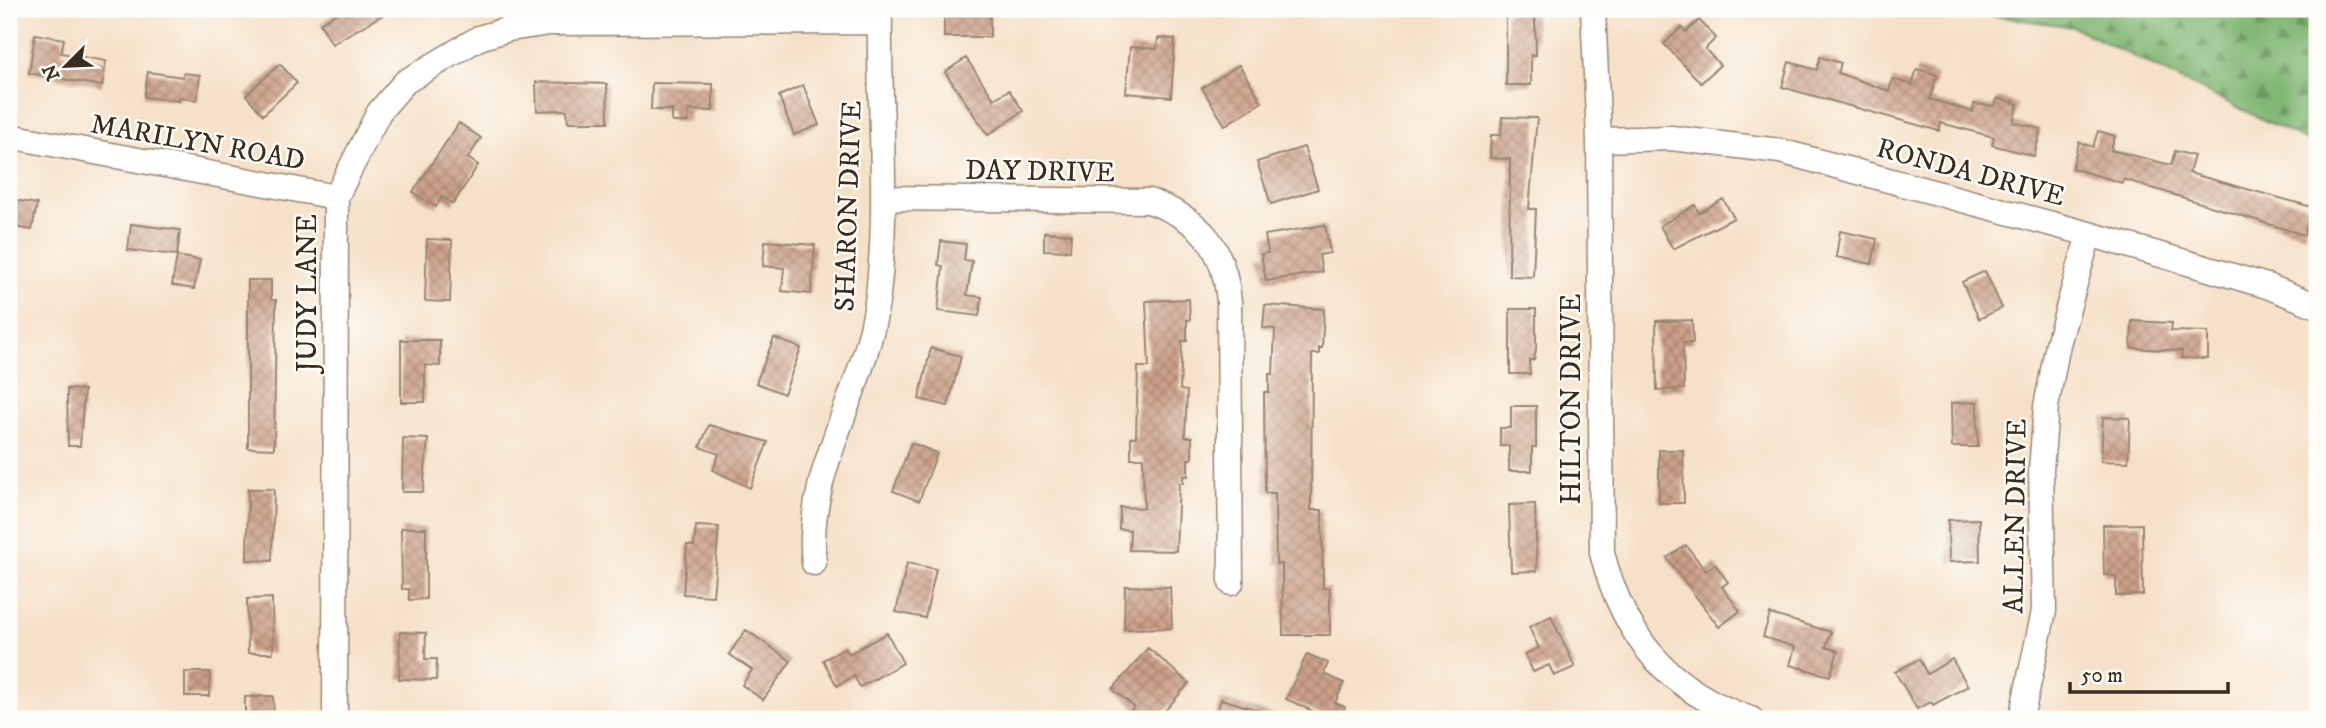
<svg xmlns="http://www.w3.org/2000/svg" width="2326" height="728" font-family="'IM FELL DW Pica',serif">
	<style>
		.forest { fill: url(#forest-firs); stroke: #5e714a; stroke-width: 2 }
		.building { fill: url(#building-cross-hatch) }
		.lines { fill: none; stroke-linecap: round; stroke-linejoin: round }
		.minor-casing { stroke: #988573; stroke-width: 27 }
		.minor { stroke: #fff; stroke-width: 24 }
		.labels { text-anchor: middle; stroke-width: 5; stroke-linejoin: round; paint-order: stroke }
		.street-label { font-size: 28px; fill: #3b2a1e; stroke: #fdfcf7 }
	</style>
	<defs>
		<pattern id="forest-firs" width="22" height="20" patternUnits="userSpaceOnUse" patternTransform="scale(1.75)"><rect width="22" height="20" fill="#81b875"/><path d="M5 1l3.5 6h-7zM16 11l3.5 6h-7z" fill="#6b965f"/></pattern>
		<pattern id="building-cross-hatch" width="8" height="8" patternUnits="userSpaceOnUse" patternTransform="scale(1.75)"><rect width="8" height="8" fill="#cca089"/><path d="M0 0l8 8M0 8l8-8" fill="none" stroke="#a7836f"/></pattern>
	</defs>
	<rect width="100%" height="100%" fill="#fdfcf7"/>
	<filter id="ink" filterUnits="userSpaceOnUse"><feTurbulence type="fractalNoise" baseFrequency=".0143" numOctaves="2"/><feDisplacementMap in="SourceGraphic" scale="14" xChannelSelector="R" yChannelSelector="G"/><feConvolveMatrix kernelMatrix="1 2 1 2 8 2 1 2 1" color-interpolation-filters="sRGB"/></filter>
	<filter id="wash" filterUnits="userSpaceOnUse"><feTurbulence type="fractalNoise" baseFrequency=".00686" numOctaves="4" result="noise"/><feDisplacementMap in="SourceGraphic" scale="28" xChannelSelector="R" yChannelSelector="G"/><feGaussianBlur stdDeviation="1.57" result="paint"/><feColorMatrix in="noise" values="0 0 0 0 0 0 0 0 0 0 0 0 0 0 0 0 0 1.4 0 .05"/><feComposite in="paint" operator="in"/></filter>
	<g filter="url(#wash)">
		<rect width="100%" height="100%" fill="#f5e0c8"/>
		<path class="forest" d="M 1947,9 L 2317,9 L 2317,146 L 2073,27 Z"/>
		<g id="blocks">
			<path class="building" d="M 344,9 L 393,9 L 332,44 L 320,23 Z
				M 944,9 L 990,9 L 990,37 L 944,37 Z
				M 1506,13 L 1535,13 L 1536,55 L 1531,55 L 1531,85 L 1506,85 Z
				M 1699,20 L 1716,38 L 1705,49 L 1720,65 L 1701,83 L 1664,44 L 1682,27 L 1686,32 Z
				M 35,34 L 64,39 L 61,53 L 106,61 L 102,86 L 29,73 Z
				M 1158,38 L 1175,39 L 1171,97 L 1126,93 L 1130,47 L 1157,49 Z
				M 1820,57 L 1841,63 L 1838,73 L 1889,91 L 1893,79 L 1912,85 L 1917,69 L 1937,75 L 1930,99 L 1973,112 L 1974,104 L 1995,106 L 1997,98 L 2018,104 L 2013,122 L 2041,129 L 2034,156 L 1992,145 L 1994,137 L 1941,123 L 1939,131 L 1782,87 L 1789,62 L 1817,70 Z
				M 966,58 L 994,99 L 1009,90 L 1023,111 L 988,135 L 945,72 Z
				M 280,64 L 297,83 L 263,115 L 246,95 Z
				M 1239,65 L 1262,102 L 1225,125 L 1202,88 Z
				M 148,72 L 183,77 L 183,73 L 200,75 L 197,100 L 179,97 L 179,101 L 144,97 Z
				M 536,82 L 607,84 L 608,122 L 568,122 L 567,110 L 537,111 Z
				M 652,83 L 713,84 L 713,111 L 689,110 L 688,122 L 672,122 L 672,110 L 651,110 Z
				M 803,85 L 819,125 L 794,135 L 779,96 Z
				M 1502,117 L 1537,118 L 1529,209 L 1536,209 L 1533,277 L 1509,276 L 1510,159 L 1490,158 L 1491,135 L 1501,135 Z
				M 459,123 L 481,138 L 468,158 L 478,165 L 453,204 L 442,197 L 436,207 L 413,192 Z
				M 2098,131 L 2115,136 L 2111,150 L 2171,165 L 2175,151 L 2194,156 L 2189,173 L 2312,207 L 2304,235 L 2123,179 L 2122,183 L 2072,168 L 2079,142 L 2093,147 Z
				M 1304,147 L 1318,189 L 1271,204 L 1257,162 Z
				M 9,199 L 37,204 L 32,230 L 9,226 Z
				M 1723,199 L 1734,218 L 1673,249 L 1660,226 L 1695,205 L 1699,213 Z
				M 131,224 L 180,230 L 177,255 L 128,250 Z
				M 1325,225 L 1330,253 L 1319,255 L 1322,272 L 1266,281 L 1261,254 L 1268,253 L 1265,235 Z
				M 1840,231 L 1877,239 L 1872,264 L 1836,257 Z
				M 1044,232 L 1071,234 L 1070,251 L 1044,250 Z
				M 427,239 L 452,240 L 450,302 L 425,301 Z
				M 765,241 L 815,245 L 811,294 L 782,291 L 784,268 L 763,266 Z
				M 941,241 L 966,244 L 964,260 L 972,261 L 967,295 L 982,297 L 979,316 L 938,311 L 943,266 L 938,265 Z
				M 177,256 L 200,260 L 194,289 L 172,285 Z
				M 1985,271 L 2002,308 L 1979,319 L 1962,282 Z
				M 248,280 L 271,280 L 271,300 L 276,300 L 274,449 L 248,448 Z
				M 1189,299 L 1190,320 L 1187,320 L 1187,341 L 1182,341 L 1180,390 L 1187,391 L 1185,437 L 1192,437 L 1192,459 L 1188,459 L 1188,476 L 1183,476 L 1183,483 L 1179,483 L 1176,551 L 1129,550 L 1130,530 L 1119,529 L 1120,507 L 1144,508 L 1143,458 L 1131,458 L 1131,437 L 1136,437 L 1138,367 L 1149,367 L 1146,301 Z
				M 1265,305 L 1324,309 L 1322,348 L 1319,348 L 1319,354 L 1312,354 L 1311,510 L 1322,510 L 1323,588 L 1330,588 L 1330,635 L 1283,635 L 1282,564 L 1276,564 L 1275,493 L 1265,493 L 1264,392 L 1269,392 L 1269,374 L 1273,374 L 1275,329 L 1263,328 Z
				M 1510,309 L 1536,309 L 1536,349 L 1534,360 L 1529,360 L 1530,374 L 1510,374 Z
				M 1692,320 L 1693,343 L 1683,343 L 1684,389 L 1657,390 L 1656,321 Z
				M 2132,321 L 2172,323 L 2171,331 L 2208,332 L 2208,359 L 2181,358 L 2182,351 L 2131,348 Z
				M 774,338 L 801,348 L 784,394 L 756,383 Z
				M 401,340 L 440,340 L 440,366 L 425,365 L 425,402 L 401,402 Z
				M 931,348 L 961,356 L 948,406 L 919,399 Z
				M 67,389 L 84,390 L 80,446 L 68,446 Z
				M 1977,402 L 1978,447 L 1952,447 L 1951,403 Z
				M 1511,406 L 1536,406 L 1536,447 L 1532,447 L 1532,471 L 1509,471 L 1509,446 L 1500,446 L 1500,428 L 1511,428 Z
				M 2103,417 L 2130,418 L 2128,462 L 2101,461 Z
				M 709,425 L 768,442 L 750,488 L 713,470 L 719,454 L 700,447 Z
				M 403,438 L 428,439 L 423,492 L 402,492 Z
				M 911,443 L 937,453 L 919,501 L 893,491 Z
				M 1659,450 L 1683,450 L 1684,503 L 1659,503 Z
				M 248,489 L 274,489 L 272,561 L 247,560 Z
				M 1535,504 L 1537,571 L 1511,572 L 1509,505 Z
				M 1979,519 L 1980,561 L 1949,562 L 1948,520 Z
				M 2142,524 L 2143,595 L 2116,596 L 2116,576 L 2104,575 L 2103,525 Z
				M 696,526 L 719,527 L 713,596 L 683,594 L 687,545 L 694,546 Z
				M 401,528 L 426,528 L 426,599 L 409,600 L 409,589 L 402,589 Z
				M 1686,545 L 1706,571 L 1715,564 L 1728,582 L 1722,587 L 1740,611 L 1719,627 L 1667,558 Z
				M 907,563 L 936,569 L 925,618 L 896,612 Z
				M 1125,586 L 1170,587 L 1172,628 L 1124,629 Z
				M 272,598 L 273,653 L 248,653 L 247,599 Z
				M 1770,614 L 1831,632 L 1826,647 L 1838,651 L 1830,676 L 1790,665 L 1795,647 L 1763,637 Z
				M 1551,616 L 1575,667 L 1554,676 L 1549,665 L 1533,672 L 1525,654 L 1539,648 L 1529,627 Z
				M 746,630 L 791,661 L 763,700 L 742,685 L 752,670 L 729,654 Z
				M 400,632 L 426,633 L 425,659 L 437,659 L 436,680 L 399,679 Z
				M 887,633 L 903,663 L 860,687 L 854,676 L 837,686 L 823,660 L 845,648 L 849,654 Z
				M 1148,648 L 1189,683 L 1158,719 L 1138,719 L 1130,712 L 1134,707 L 1113,689 Z
				M 1307,654 L 1328,663 L 1324,674 L 1344,683 L 1335,703 L 1345,707 L 1339,719 L 1330,719 L 1286,699 Z
				M 1919,659 L 1927,674 L 1952,659 L 1968,686 L 1933,705 L 1931,702 L 1917,709 L 1895,672 Z
				M 185,672 L 210,672 L 209,696 L 185,696 Z
				M 273,696 L 274,719 L 245,719 L 245,697 Z
				M 1221,699 L 1275,715 L 1274,719 L 1215,719 Z"/>
		</g>
	</g>
	<g filter="url(#ink)">
		<use href="#blocks" fill-opacity="0" stroke="#988573" stroke-width="2"/>
		<g class="lines">
			<g class="minor-casing">
				<path id="minor" d="M 1593,9 L 1599,140 L 1602,553 C 1624,637 1668,691 1751,719
					M 9,136 L 336,197
					M 1599,140 L 1671,138 L 1780,151 L 2089,234 L 2267,286 L 2317,306
					M 883,198 L 1149,201 C 1202,220 1224,246 1229,302 L 1231,583
					M 814,563 C 804,472 865,391 877,302 C 890,205 878,106 880,9
					M 335,719 L 336,197 L 379,112 L 405,82 L 479,38 L 509,29 L 550,23 L 880,22
					M 2021,719 L 2044,611 L 2041,470 L 2046,407 L 2058,344 L 2089,234"/>
			</g>
			<use href="#minor" class="minor"/>
		</g>
	</g>
	<g class="labels">
		<g class="street-label">
			<text transform="translate(198 141) rotate(10)" y="10">MARILYN ROAD</text>
			<text transform="translate(1040 170) rotate(1)" y="10">DAY DRIVE</text>
			<text transform="translate(1971 171) rotate(15)" y="10">RONDA DRIVE</text>
			<text transform="translate(847 206) rotate(-88)" y="10">SHARON DRIVE</text>
			<text transform="translate(306 293) rotate(-90)" y="10">JUDY LANE</text>
			<text transform="translate(1570 399) rotate(-90)" y="10">HILTON DRIVE</text>
			<text transform="translate(2014 516) rotate(-89)" y="10">ALLEN DRIVE</text>
		</g>
	</g>
	<rect width="2326" height="728" fill="none" stroke="#fdfcf7" stroke-width="35"/>
	<g transform="translate(66 66) rotate(246)" stroke="#fdfcf7" stroke-width="5" paint-order="stroke">
	<path d="M0-5L12 26L0 18L-12 26Z" fill="#3b2a1e"/>
	<text y="-10" font-size="19" font-weight="bold" text-anchor="middle" fill="#3b2a1e">N</text>
	</g>
	<path d="M2070 682v10h158v-10" fill="none" stroke="#3b2a1e" stroke-width="3.5"/>
	<text x="2081" y="682" font-size="21" fill="#3b2a1e" stroke="#fdfcf7" stroke-width="5" paint-order="stroke">50 m</text>
</svg>
